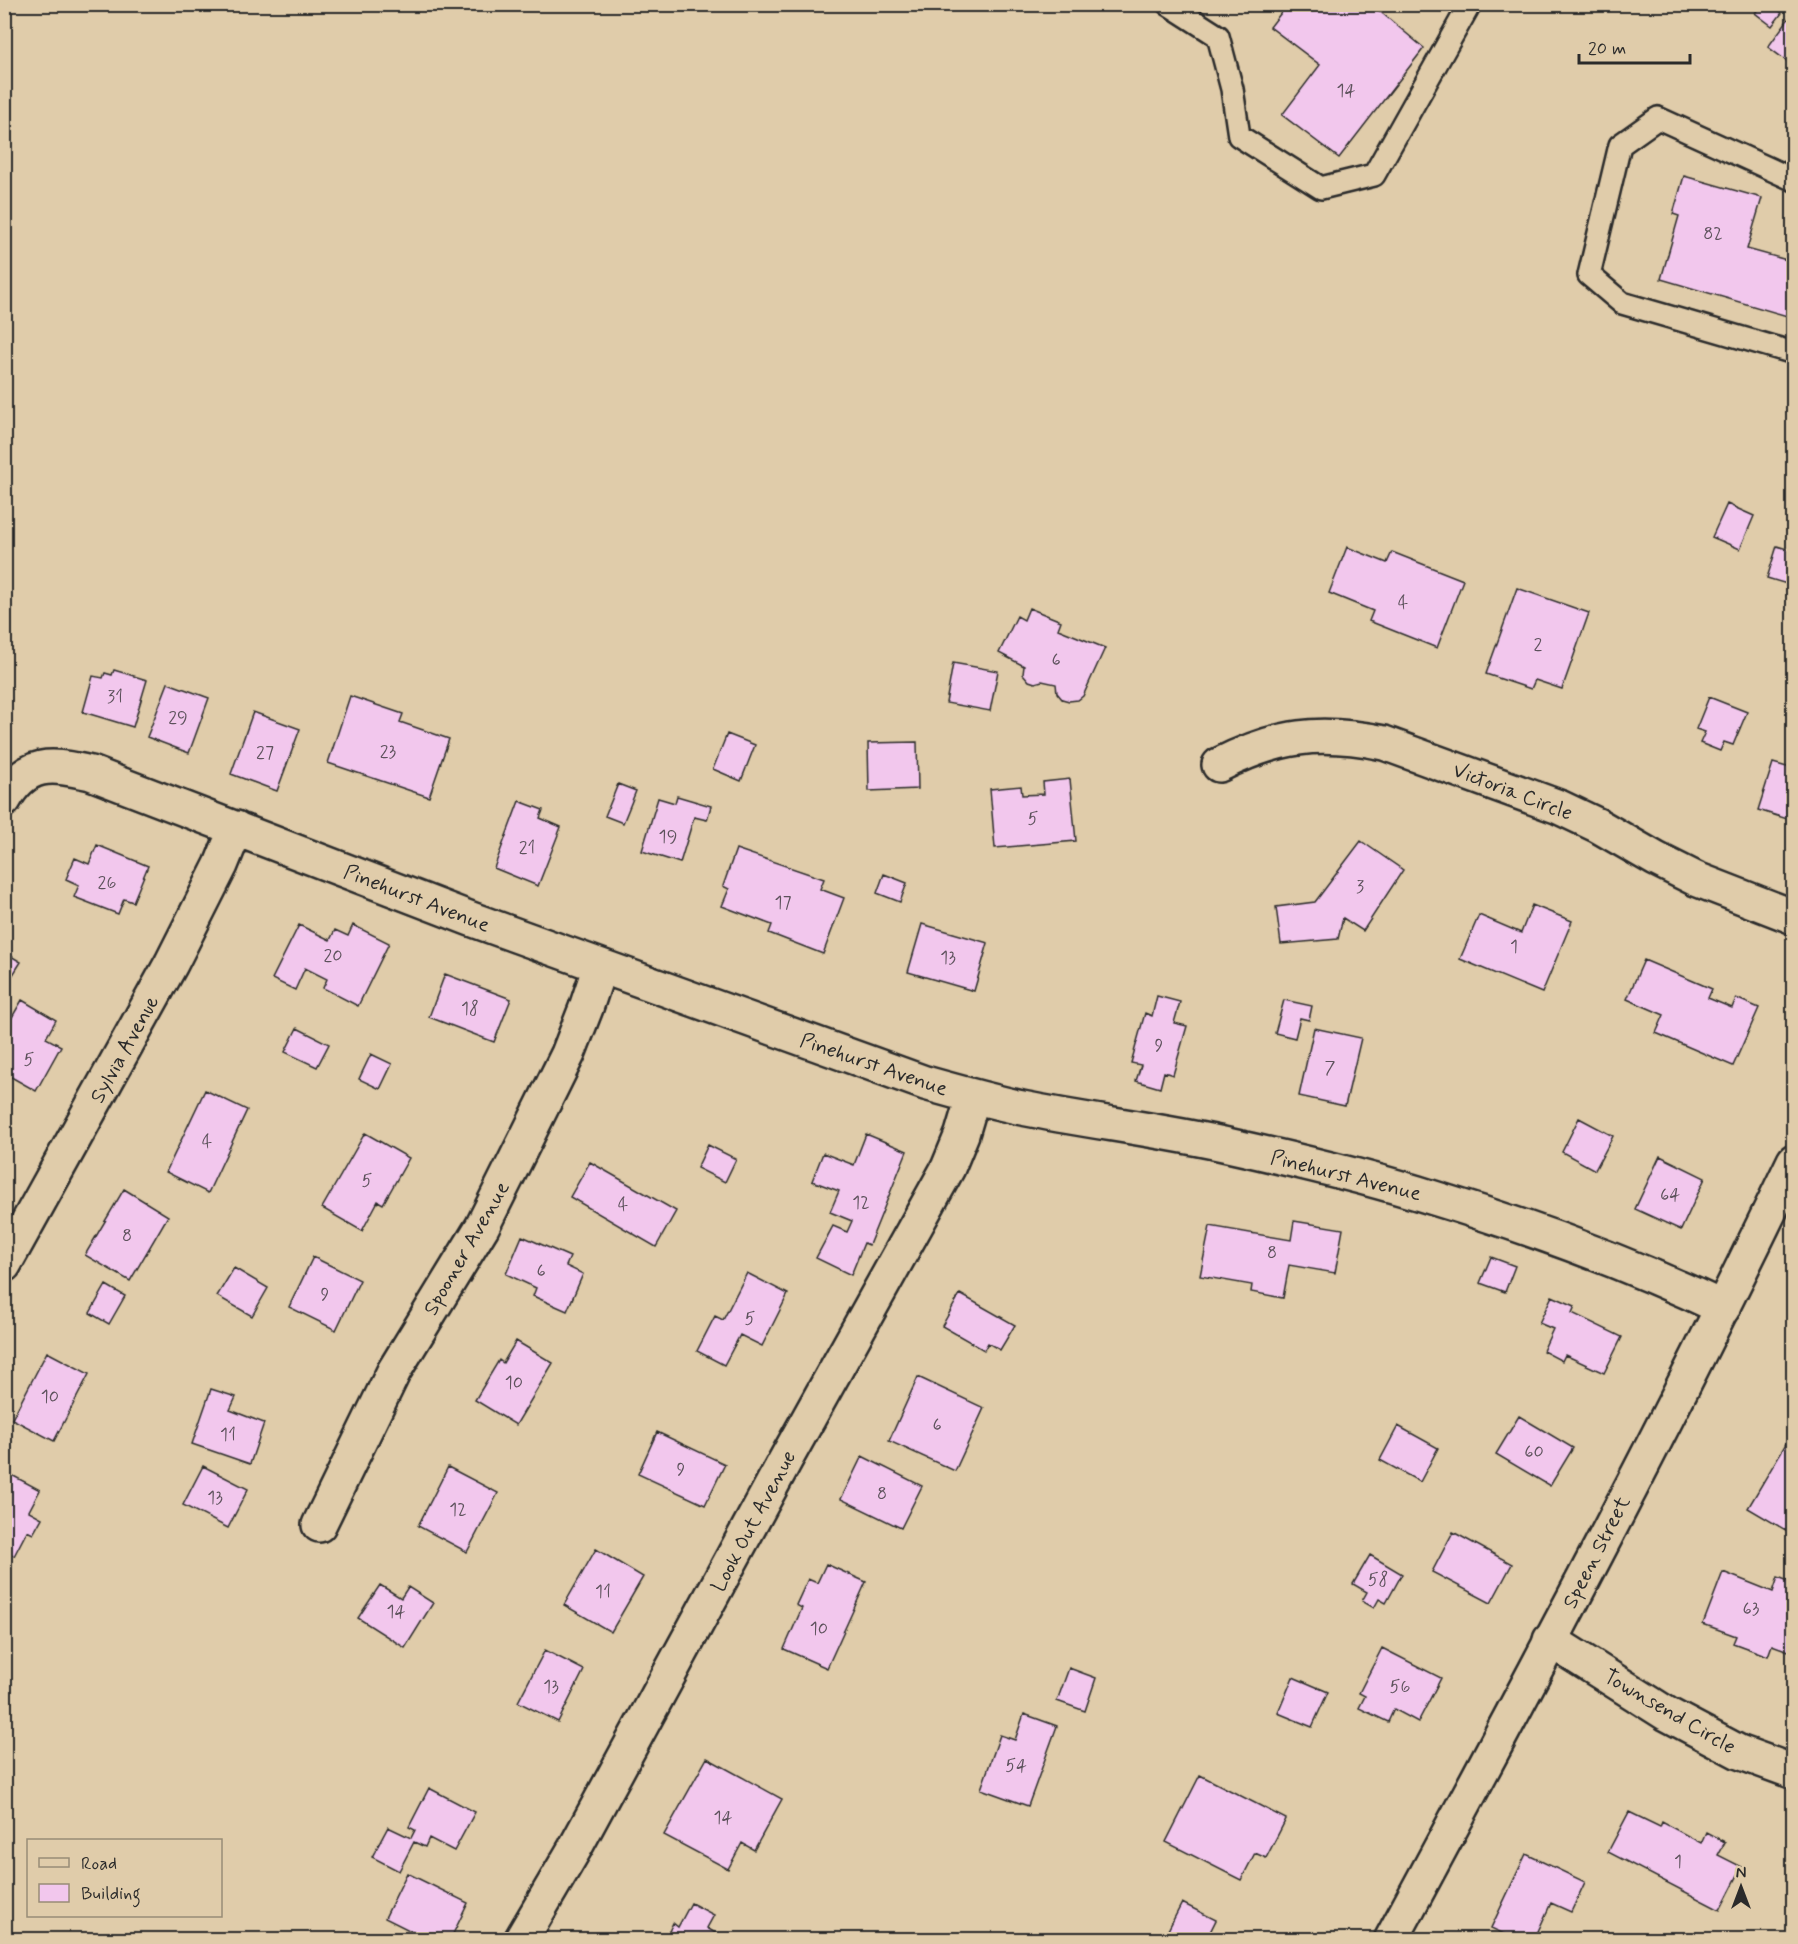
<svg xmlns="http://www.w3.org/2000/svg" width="1798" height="1944" font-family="Mynerve,sans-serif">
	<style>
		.building { fill: #f2c7ed; stroke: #2b2b2b; stroke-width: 1.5 }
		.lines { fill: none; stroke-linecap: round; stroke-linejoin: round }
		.service-casing { stroke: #2b2b2b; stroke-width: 26 }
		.minor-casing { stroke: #2b2b2b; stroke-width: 38 }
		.tertiary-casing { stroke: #2b2b2b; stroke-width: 38 }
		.service { stroke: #e0ccaa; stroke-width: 21 }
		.minor { stroke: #e0ccaa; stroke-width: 33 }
		.tertiary { stroke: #e0ccaa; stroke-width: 33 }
		.labels { text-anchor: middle; stroke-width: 4.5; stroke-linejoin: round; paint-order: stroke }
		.number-label { font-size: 18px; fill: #5d525c }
		.street-label { font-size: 21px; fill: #2b2b2b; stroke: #e0ccaa }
	</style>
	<rect width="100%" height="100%" fill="#e0ccaa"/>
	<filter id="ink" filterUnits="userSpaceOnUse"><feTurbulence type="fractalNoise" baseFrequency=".0167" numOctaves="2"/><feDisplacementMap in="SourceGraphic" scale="12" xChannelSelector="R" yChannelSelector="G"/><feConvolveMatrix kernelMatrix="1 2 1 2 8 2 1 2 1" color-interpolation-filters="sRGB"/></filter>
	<g filter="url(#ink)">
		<path class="building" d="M 1279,4 L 1371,4 L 1424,48 L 1339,158 L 1282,115 L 1320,65 L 1270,27 L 1284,9 Z
			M 1755,4 L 1775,4 L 1773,6 L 1782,13 L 1772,26 L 1755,13 L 1759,8 Z
			M 1789,18 L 1794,22 L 1794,54 L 1788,62 L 1768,47 Z
			M 1684,176 L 1762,198 L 1747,249 L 1794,262 L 1794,318 L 1661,279 L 1679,216 L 1673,214 Z
			M 1727,504 L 1754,516 L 1740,549 L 1712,537 Z
			M 1777,546 L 1794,551 L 1794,586 L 1767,578 Z
			M 1347,547 L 1387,563 L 1392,552 L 1463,580 L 1437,648 L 1369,621 L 1373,611 L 1329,593 Z
			M 1517,588 L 1589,613 L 1562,689 L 1535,680 L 1531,689 L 1486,674 Z
			M 1029,608 L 1061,621 L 1058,629 L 1105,648 L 1083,696 L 1078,700 L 1069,701 L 1062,699 L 1057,693 L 1056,684 L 1042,681 L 1035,683 L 1029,681 L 1023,674 L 1024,666 L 999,653 L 1017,616 L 1024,620 Z
			M 953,663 L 998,671 L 990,711 L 946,703 Z
			M 114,670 L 147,680 L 133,727 L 83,712 L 93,676 L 103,678 L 105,673 L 112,675 Z
			M 168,683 L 209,698 L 189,753 L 147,737 Z
			M 350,696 L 403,714 L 400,722 L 449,739 L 429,797 L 328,763 Z
			M 1709,697 L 1747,712 L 1733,745 L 1724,742 L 1720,751 L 1700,743 L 1705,732 L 1696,729 Z
			M 253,712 L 300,729 L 277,791 L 231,774 Z
			M 727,734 L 755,745 L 741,781 L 713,769 Z
			M 917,742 L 918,789 L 869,791 L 868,743 Z
			M 1773,763 L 1794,769 L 1794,821 L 1758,810 Z
			M 1070,779 L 1076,841 L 995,848 L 990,789 L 1021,786 L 1022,795 L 1044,794 L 1043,782 Z
			M 618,784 L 636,791 L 623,823 L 605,816 Z
			M 677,796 L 711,806 L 707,820 L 694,817 L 680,863 L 642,851 L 658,798 L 675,803 Z
			M 519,801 L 543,810 L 540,818 L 561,827 L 538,886 L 494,868 Z
			M 1361,841 L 1403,870 L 1363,931 L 1343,918 L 1338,939 L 1281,944 L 1276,907 L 1315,902 Z
			M 97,845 L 148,866 L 133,902 L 124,899 L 118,914 L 74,897 L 79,885 L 66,879 L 75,858 L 89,864 Z
			M 736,849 L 824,879 L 820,889 L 844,898 L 823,954 L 769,933 L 772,925 L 722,906 L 729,889 L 723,886 Z
			M 884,874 L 907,883 L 900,902 L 877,893 Z
			M 1532,905 L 1572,921 L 1542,993 L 1460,959 L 1479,915 L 1521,933 Z
			M 922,924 L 988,943 L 974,991 L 908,972 Z
			M 299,925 L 330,940 L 335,930 L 348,936 L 353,925 L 389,943 L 358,1006 L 323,988 L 327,979 L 305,968 L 295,990 L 272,979 Z
			M 4,952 L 21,962 L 4,989 Z
			M 1644,960 L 1712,989 L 1708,998 L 1732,1008 L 1736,998 L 1759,1008 L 1733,1066 L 1656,1033 L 1664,1015 L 1627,999 Z
			M 445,974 L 511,999 L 494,1042 L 429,1017 Z
			M 1157,996 L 1180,1002 L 1174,1023 L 1187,1026 L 1173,1075 L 1164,1072 L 1160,1088 L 1136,1081 L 1141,1065 L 1131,1063 L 1145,1013 L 1152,1016 Z
			M 22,1000 L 56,1020 L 46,1038 L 61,1046 L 36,1091 L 4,1073 L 4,1031 Z
			M 1284,1000 L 1312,1006 L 1309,1020 L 1300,1018 L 1295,1038 L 1275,1033 Z
			M 297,1028 L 329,1044 L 317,1067 L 285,1052 Z
			M 1314,1028 L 1361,1038 L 1345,1106 L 1299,1096 Z
			M 371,1054 L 392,1064 L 380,1089 L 359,1079 Z
			M 205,1090 L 247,1110 L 208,1193 L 166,1172 Z
			M 1579,1118 L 1613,1136 L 1595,1170 L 1562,1152 Z
			M 365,1133 L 409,1158 L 383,1204 L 378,1201 L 362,1231 L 322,1208 Z
			M 866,1134 L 907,1151 L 869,1245 L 864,1243 L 851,1275 L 816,1258 L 833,1226 L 847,1232 L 852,1221 L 830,1212 L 839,1191 L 812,1181 L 823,1153 L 854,1165 Z
			M 708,1145 L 736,1159 L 725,1182 L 697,1168 Z
			M 1660,1156 L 1705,1178 L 1681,1230 L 1635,1209 Z
			M 590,1162 L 676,1211 L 656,1247 L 570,1197 Z
			M 124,1189 L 168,1216 L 130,1281 L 85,1255 Z
			M 1294,1221 L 1343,1229 L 1335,1273 L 1289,1265 L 1283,1298 L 1251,1292 L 1252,1285 L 1200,1276 L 1210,1226 L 1291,1240 Z
			M 522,1236 L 570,1257 L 566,1266 L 583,1274 L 567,1311 L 533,1296 L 536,1288 L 506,1274 Z
			M 313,1257 L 360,1280 L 336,1330 L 289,1307 Z
			M 1491,1257 L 1515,1266 L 1505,1292 L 1480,1283 Z
			M 234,1268 L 268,1288 L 252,1316 L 217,1296 Z
			M 747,1273 L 788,1294 L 762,1346 L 740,1335 L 724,1365 L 697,1351 L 715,1316 L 723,1320 Z
			M 106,1285 L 125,1296 L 109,1324 L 90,1313 Z
			M 960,1294 L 1015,1325 L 1000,1350 L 988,1343 L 984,1350 L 942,1326 Z
			M 1552,1296 L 1575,1306 L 1572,1313 L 1622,1337 L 1604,1373 L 1565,1355 L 1562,1361 L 1543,1351 L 1553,1329 L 1539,1323 Z
			M 516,1341 L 553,1363 L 516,1425 L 475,1400 L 499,1360 L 503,1363 Z
			M 47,1352 L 89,1374 L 54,1441 L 12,1419 Z
			M 918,1377 L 984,1408 L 955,1471 L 889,1441 Z
			M 211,1389 L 236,1397 L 230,1410 L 264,1423 L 250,1464 L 192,1444 Z
			M 1519,1416 L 1573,1448 L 1550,1486 L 1496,1454 Z
			M 1398,1426 L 1438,1448 L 1420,1482 L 1380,1460 Z
			M 1794,1430 L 1794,1535 L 1748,1508 Z
			M 657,1432 L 725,1464 L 705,1505 L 638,1474 Z
			M 862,1456 L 922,1486 L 901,1528 L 841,1499 Z
			M 203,1466 L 248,1489 L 228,1528 L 183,1505 Z
			M 448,1467 L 498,1493 L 467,1552 L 418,1526 Z
			M 4,1471 L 40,1490 L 29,1511 L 42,1518 L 33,1534 L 27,1531 L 14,1556 L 4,1550 Z
			M 1453,1532 L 1512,1564 L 1491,1603 L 1432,1572 Z
			M 596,1549 L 643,1577 L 611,1632 L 564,1605 Z
			M 1370,1555 L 1402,1574 L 1386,1603 L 1379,1599 L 1374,1608 L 1362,1601 L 1367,1592 L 1353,1584 Z
			M 826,1564 L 866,1582 L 827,1668 L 784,1649 L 802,1608 L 796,1605 L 808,1579 L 817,1583 Z
			M 1723,1572 L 1773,1592 L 1778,1577 L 1794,1583 L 1794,1653 L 1772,1645 L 1768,1656 L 1733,1643 L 1736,1636 L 1703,1624 Z
			M 380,1585 L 401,1598 L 408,1587 L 433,1603 L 405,1648 L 358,1618 Z
			M 1382,1648 L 1441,1678 L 1418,1722 L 1394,1709 L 1388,1722 L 1359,1708 L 1365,1696 L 1359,1693 Z
			M 545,1650 L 584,1670 L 558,1722 L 518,1702 Z
			M 1069,1668 L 1096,1678 L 1085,1711 L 1057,1701 Z
			M 1293,1677 L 1328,1692 L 1312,1727 L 1278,1713 Z
			M 1024,1714 L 1057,1726 L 1028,1806 L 981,1789 L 1000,1735 L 1015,1740 Z
			M 707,1758 L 782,1799 L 754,1850 L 742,1843 L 728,1869 L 664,1835 Z
			M 1200,1775 L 1286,1819 L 1266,1858 L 1255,1853 L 1241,1880 L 1166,1842 Z
			M 429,1788 L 475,1812 L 454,1851 L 429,1838 L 425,1847 L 414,1842 L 399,1871 L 372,1857 L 388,1827 L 411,1838 L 415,1830 L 409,1827 Z
			M 1629,1812 L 1660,1827 L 1662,1822 L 1701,1843 L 1706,1832 L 1725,1842 L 1718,1855 L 1742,1867 L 1720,1910 L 1608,1852 Z
			M 1526,1854 L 1585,1882 L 1571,1912 L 1551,1903 L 1534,1940 L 1517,1940 L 1491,1928 Z
			M 407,1873 L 468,1903 L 450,1940 L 429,1940 L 385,1918 Z
			M 691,1903 L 714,1915 L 707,1928 L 727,1940 L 665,1940 L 673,1923 L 678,1927 Z
			M 1182,1903 L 1216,1920 L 1206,1940 L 1163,1940 Z"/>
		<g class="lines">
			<g class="service-casing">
				<path id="service" d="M 1168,4 L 1218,36 L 1232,89 L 1239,136 L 1321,188 L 1374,175 L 1470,4
					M 1794,180 L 1658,118 L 1620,145 L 1589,275 L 1622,303 L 1794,353"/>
			</g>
			<g class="minor-casing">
				<path id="minor" d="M 1219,765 C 1278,735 1319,730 1384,743 L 1559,807 L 1597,825 L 1656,859 L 1696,879 L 1794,917
					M 4,800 C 27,760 51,764 91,773 L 471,919 L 925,1083 C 957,1092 989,1101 1022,1108 C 1091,1122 1162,1130 1232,1146 C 1300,1161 1368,1177 1434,1198 C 1533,1228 1630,1264 1723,1308
					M 4,1265 L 171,964 L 221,865 L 236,828
					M 319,1525 L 394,1371 L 482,1227 L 514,1163 L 568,1054 L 586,1008 L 600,966
					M 1550,1640 L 1667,1714 L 1739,1752 L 1794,1772
					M 521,1940 L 575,1848 L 786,1459 L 948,1168 L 962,1134 L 973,1097"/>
			</g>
			<g class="tertiary-casing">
				<path id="tertiary" d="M 1391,1940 C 1530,1682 1668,1424 1794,1161"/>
			</g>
			<use href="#service" class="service"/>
			<use href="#minor" class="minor"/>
			<use href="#tertiary" class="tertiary"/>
		</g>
	</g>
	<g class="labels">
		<g class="number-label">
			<text x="1346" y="96">14</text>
			<text x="1713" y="239">82</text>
			<text x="1403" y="608">4</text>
			<text x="1538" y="650">2</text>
			<text x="1056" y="665">6</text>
			<text x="115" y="702">31</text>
			<text x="178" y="723">29</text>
			<text x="388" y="757">23</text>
			<text x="265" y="758">27</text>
			<text x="1033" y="824">5</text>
			<text x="668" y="842">19</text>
			<text x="527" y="853">21</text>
			<text x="107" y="888">26</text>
			<text x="1360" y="892">3</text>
			<text x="783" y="908">17</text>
			<text x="1514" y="952">1</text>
			<text x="333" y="961">20</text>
			<text x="948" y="963">13</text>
			<text x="470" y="1014">18</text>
			<text x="1159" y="1051">9</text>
			<text x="29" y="1065">5</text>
			<text x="1330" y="1073">7</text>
			<text x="207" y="1147">4</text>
			<text x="367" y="1186">5</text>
			<text x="1670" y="1200">64</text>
			<text x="861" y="1208">12</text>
			<text x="623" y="1210">4</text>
			<text x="127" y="1241">8</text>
			<text x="1272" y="1258">8</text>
			<text x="541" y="1276">6</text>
			<text x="325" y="1300">9</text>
			<text x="750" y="1324">5</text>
			<text x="514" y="1388">10</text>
			<text x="50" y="1402">10</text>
			<text x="937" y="1430">6</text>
			<text x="228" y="1440">11</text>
			<text x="1534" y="1457">60</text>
			<text x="681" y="1475">9</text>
			<text x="882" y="1499">8</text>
			<text x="215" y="1503">13</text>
			<text x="458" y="1515">12</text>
			<text x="1378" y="1585">58</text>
			<text x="603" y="1597">11</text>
			<text x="1751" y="1614">63</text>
			<text x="396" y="1617">14</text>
			<text x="819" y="1634">10</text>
			<text x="551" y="1692">13</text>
			<text x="1400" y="1692">56</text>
			<text x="1016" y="1771">54</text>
			<text x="723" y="1823">14</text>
			<text x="1678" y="1867">1</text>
		</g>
		<g class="street-label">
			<text transform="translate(1513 791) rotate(21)" y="7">Victoria Circle</text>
			<text transform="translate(417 898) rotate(21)" y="7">Pinehurst Avenue</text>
			<text transform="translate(124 1049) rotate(-61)" y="7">Sylvia Avenue</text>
			<text transform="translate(874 1064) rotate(19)" y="7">Pinehurst Avenue</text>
			<text transform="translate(1346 1175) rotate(14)" y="7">Pinehurst Avenue</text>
			<text transform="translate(466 1248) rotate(-60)" y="7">Spooner Avenue</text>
			<text transform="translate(753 1521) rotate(-62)" y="7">Look Out Avenue</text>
			<text transform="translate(1596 1552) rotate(-63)" y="7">Speen Street</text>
			<text transform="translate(1670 1711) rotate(30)" y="7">Townsend Circle</text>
		</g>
	</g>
	<rect width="1798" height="1944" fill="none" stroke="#e0ccaa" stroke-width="24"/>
	<rect x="12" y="12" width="1774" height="1920" fill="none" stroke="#2b2b2b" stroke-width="2" filter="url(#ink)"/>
	<rect x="27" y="1839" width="195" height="78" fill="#e0ccaa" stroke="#988c77" stroke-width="1.5"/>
	<rect x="39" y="1858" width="30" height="9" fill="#e0ccaa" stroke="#988c77" stroke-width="1.5"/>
	<text x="81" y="1869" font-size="18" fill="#2b2b2b">Road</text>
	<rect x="39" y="1884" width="30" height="18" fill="#f2c7ed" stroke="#988c77" stroke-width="1.5"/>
	<text x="81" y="1899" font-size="18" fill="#2b2b2b">Building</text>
	<g transform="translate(1741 1887)" stroke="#e0ccaa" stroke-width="4.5" paint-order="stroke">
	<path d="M0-4.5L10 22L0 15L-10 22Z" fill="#2b2b2b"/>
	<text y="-9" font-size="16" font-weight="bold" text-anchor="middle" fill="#2b2b2b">N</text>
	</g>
	<path d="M1579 54v9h111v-9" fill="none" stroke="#2b2b2b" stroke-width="3"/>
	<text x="1588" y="54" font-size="18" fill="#2b2b2b" stroke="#e0ccaa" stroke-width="4.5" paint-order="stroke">20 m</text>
</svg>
